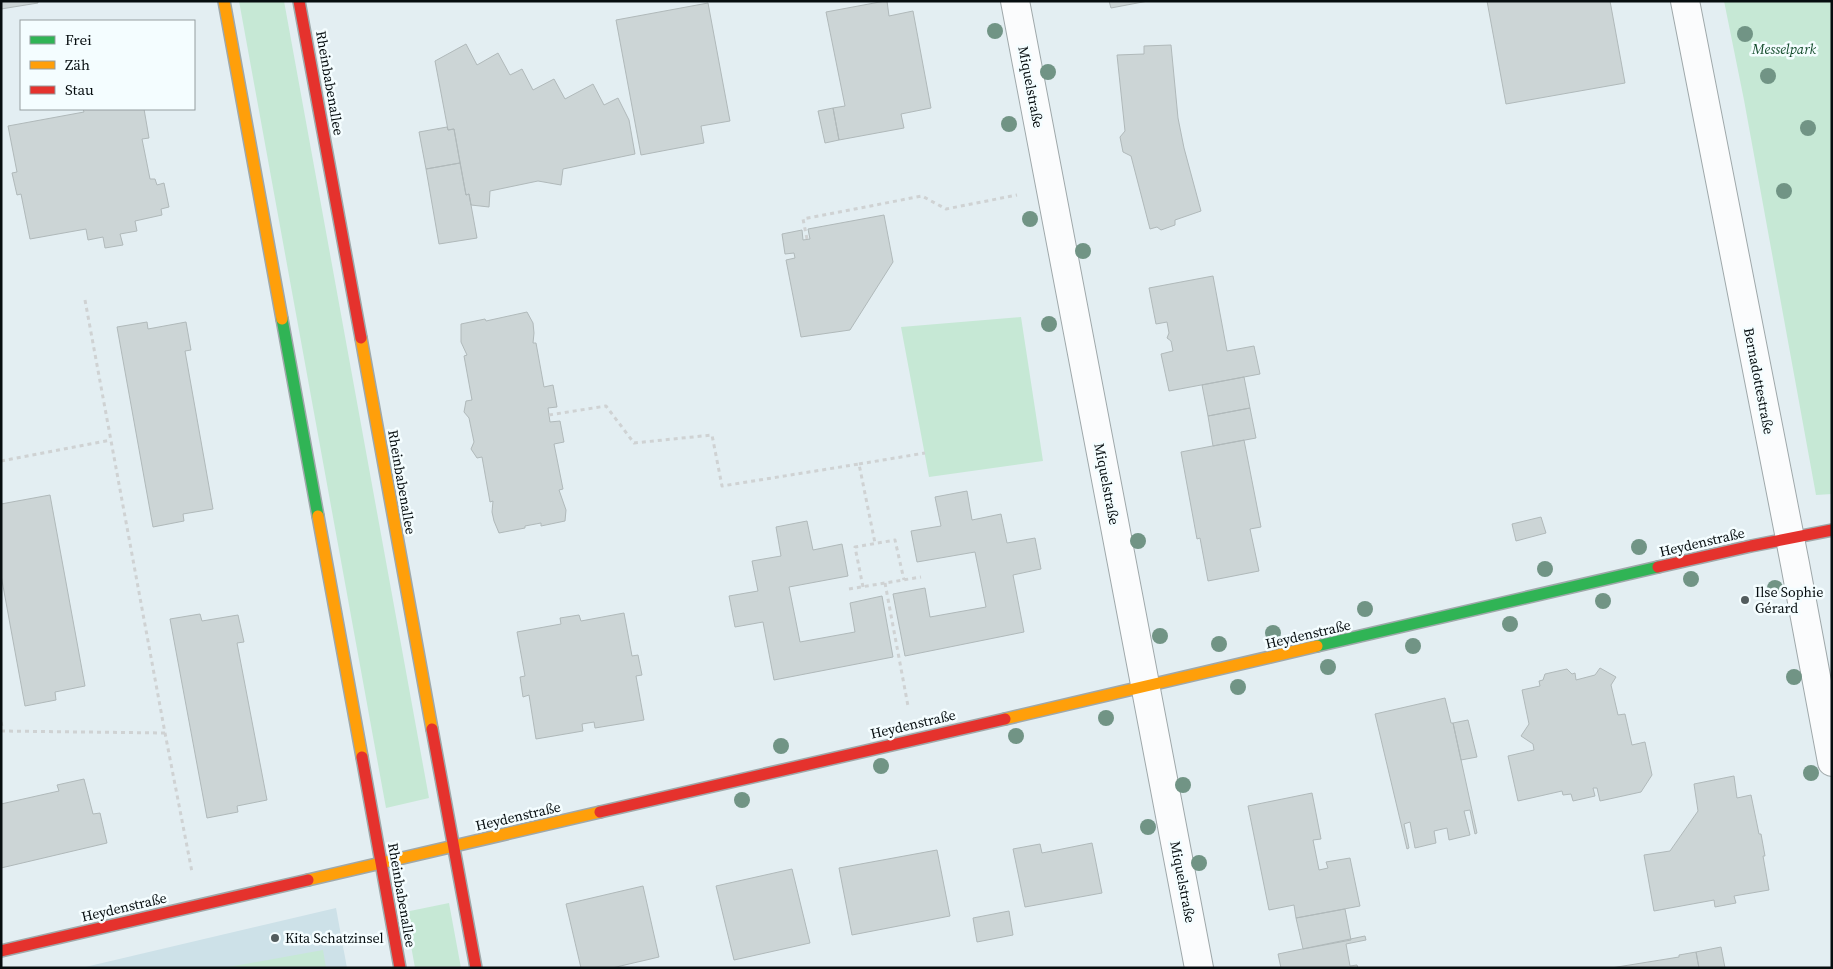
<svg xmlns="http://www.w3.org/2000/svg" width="1833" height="969" font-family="'Source Serif 4',serif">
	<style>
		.built { fill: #cde1e8 }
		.green { fill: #c6e8d5 }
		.building { fill: #ccd5d6; stroke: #b0b9ba }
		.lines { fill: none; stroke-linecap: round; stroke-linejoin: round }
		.street-casing { stroke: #9fa8aa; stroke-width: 30 }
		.fast-casing { stroke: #9fa8aa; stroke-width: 14 }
		.slow-casing { stroke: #9fa8aa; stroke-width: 14 }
		.jam-casing { stroke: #9fa8aa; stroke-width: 14 }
		.path { stroke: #cfd2d3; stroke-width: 3; stroke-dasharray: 4 4; stroke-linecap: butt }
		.street { stroke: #fbfcfd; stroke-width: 28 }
		.fast { stroke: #30b455; stroke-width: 11 }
		.slow { stroke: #ff9f0a; stroke-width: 11 }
		.jam { stroke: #e5322d; stroke-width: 11 }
		.tree { fill: #719485 }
		.poi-dot { fill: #535c5e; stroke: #f4fdff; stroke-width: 2 }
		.labels { text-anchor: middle; stroke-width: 5; stroke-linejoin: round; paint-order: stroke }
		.park-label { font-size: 14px; font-style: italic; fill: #134b2b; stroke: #f4fdff }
		.street-label { font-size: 14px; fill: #060d0f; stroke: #f4fdff }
		.poi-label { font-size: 14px; fill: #060d0f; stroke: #f4fdff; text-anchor: start }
	</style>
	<rect width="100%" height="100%" fill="#e3eef2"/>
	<path class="built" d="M 336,908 L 347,968 L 81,968 Z"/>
	<path class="green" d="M 239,1 L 284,1 L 429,798 L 386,808 Z
		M 1724,1 L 1832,1 L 1832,494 L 1816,495 L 1744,100 Z
		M 1021,317 L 1043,461 L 929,477 L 901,327 Z
		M 449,903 L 461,968 L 415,968 L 405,912 Z
		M 323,950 L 326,968 L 223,968 Z"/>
	<path class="building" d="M 1,1 L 38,1 L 38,3 L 1,9 Z
		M 885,1 L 887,1 L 889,16 L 913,11 L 931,108 L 901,114 L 904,128 L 839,140 L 833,108 L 845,106 L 826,12 Z
		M 1109,1 L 1148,1 L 1111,8 Z
		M 1487,1 L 1610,1 L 1625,83 L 1506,104 Z
		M 708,3 L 730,121 L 701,126 L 704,143 L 641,155 L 616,20 Z
		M 466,44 L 477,65 L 498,53 L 510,75 L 522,69 L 533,90 L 554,79 L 565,99 L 593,84 L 604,105 L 618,98 L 629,120 L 635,154 L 563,169 L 561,185 L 538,181 L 490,191 L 489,207 L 471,205 L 469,194 L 466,195 L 454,129 L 448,130 L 435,61 Z
		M 1171,45 L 1178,118 L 1184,148 L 1201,211 L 1175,220 L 1175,225 L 1161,230 L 1157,227 L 1150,229 L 1131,156 L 1123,152 L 1120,137 L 1125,131 L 1117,55 L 1144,54 L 1144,46 Z
		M 833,108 L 839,140 L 825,143 L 818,111 Z
		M 83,109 L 144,109 L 149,138 L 142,139 L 150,179 L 155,179 L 157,185 L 164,183 L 169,207 L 161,209 L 162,215 L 135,221 L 137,231 L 120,234 L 123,245 L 105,248 L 103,237 L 88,240 L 86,229 L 30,239 L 21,194 L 17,195 L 12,173 L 17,172 L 8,126 L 84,112 Z
		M 447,127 L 448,130 L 454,129 L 460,163 L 426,169 L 419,132 Z
		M 460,163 L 466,195 L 469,194 L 477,238 L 439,244 L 426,169 Z
		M 884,215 L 893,262 L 850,330 L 801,337 L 786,260 L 795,258 L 794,253 L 785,254 L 782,234 L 802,230 L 803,240 L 810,239 L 808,229 Z
		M 1213,276 L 1227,351 L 1254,346 L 1260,374 L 1169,391 L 1161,354 L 1173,351 L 1171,341 L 1167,338 L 1169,333 L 1167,322 L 1156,324 L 1149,288 Z
		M 527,312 L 533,323 L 534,333 L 533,343 L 536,343 L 544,387 L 553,385 L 557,407 L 548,408 L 550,422 L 560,421 L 564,442 L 554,444 L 563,489 L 559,490 L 566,510 L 565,521 L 541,526 L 541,523 L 525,526 L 525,528 L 499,533 L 494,521 L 492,512 L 493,501 L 490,502 L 482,457 L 477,458 L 471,449 L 474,442 L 469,418 L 464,412 L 466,401 L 472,400 L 464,356 L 467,355 L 461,342 L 461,324 L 485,319 L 486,321 Z
		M 147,322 L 148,329 L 186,322 L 191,350 L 185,351 L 213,509 L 183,514 L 184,521 L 153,527 L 117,327 Z
		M 1244,377 L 1250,408 L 1208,416 L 1202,385 Z
		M 1250,408 L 1256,438 L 1213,446 L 1208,416 Z
		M 1244,440 L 1261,527 L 1250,529 L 1259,571 L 1208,581 L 1200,538 L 1197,539 L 1181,452 Z
		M 967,491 L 972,520 L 1001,514 L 1007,543 L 1035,538 L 1041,569 L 1013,575 L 1024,632 L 905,656 L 893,594 L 925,588 L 930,617 L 986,607 L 975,552 L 917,562 L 911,531 L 941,526 L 935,497 Z
		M 50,495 L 85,686 L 55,692 L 56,700 L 25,706 L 1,575 L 1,504 Z
		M 1541,517 L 1546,533 L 1516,541 L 1512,524 Z
		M 807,521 L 813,550 L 842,544 L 848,576 L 789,587 L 800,642 L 855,632 L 850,603 L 882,596 L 893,657 L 774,680 L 763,622 L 735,627 L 729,596 L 758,591 L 752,561 L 781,556 L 776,527 Z
		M 624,613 L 632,656 L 638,655 L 642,675 L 636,676 L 644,720 L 595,728 L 594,722 L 582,724 L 583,731 L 536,739 L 529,695 L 523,697 L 520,677 L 525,676 L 517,632 L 561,624 L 560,618 L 579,615 L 581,621 Z
		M 200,614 L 202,621 L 238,615 L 244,642 L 237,643 L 267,800 L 237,806 L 238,812 L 207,818 L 170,619 Z
		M 1600,668 L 1616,677 L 1611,685 L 1618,715 L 1625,714 L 1632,745 L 1645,742 L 1652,775 L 1641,792 L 1600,801 L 1597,788 L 1593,788 L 1595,796 L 1573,801 L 1571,794 L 1563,795 L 1562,791 L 1518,801 L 1508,756 L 1534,750 L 1533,744 L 1521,736 L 1529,724 L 1522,690 L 1540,686 L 1539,681 L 1543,680 L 1545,674 L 1567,669 L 1572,674 L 1575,673 L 1576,680 L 1595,675 Z
		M 1445,698 L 1451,723 L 1453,723 L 1477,833 L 1475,834 L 1470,810 L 1464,811 L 1470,835 L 1449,840 L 1447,828 L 1434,831 L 1436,843 L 1415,848 L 1410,822 L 1404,824 L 1409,848 L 1407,849 L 1375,714 Z
		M 1468,720 L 1477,757 L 1461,760 L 1453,723 Z
		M 1734,776 L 1737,798 L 1751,795 L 1759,834 L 1761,834 L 1765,856 L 1763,856 L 1769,890 L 1734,896 L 1736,903 L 1715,907 L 1714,900 L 1654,911 L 1644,855 L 1670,851 L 1698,811 L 1694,784 Z
		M 84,779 L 93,814 L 100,813 L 107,843 L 1,868 L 1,804 L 59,791 L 57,785 Z
		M 1312,793 L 1321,839 L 1313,840 L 1319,870 L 1328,868 L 1326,862 L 1350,858 L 1360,906 L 1296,918 L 1294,905 L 1269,910 L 1248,806 Z
		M 1092,843 L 1102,893 L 1025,907 L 1013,849 L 1040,844 L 1042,853 Z
		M 937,850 L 950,916 L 852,935 L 839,868 Z
		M 792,869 L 810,943 L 734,960 L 716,886 Z
		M 643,886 L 659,957 L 612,968 L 581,968 L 566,904 Z
		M 1345,909 L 1351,940 L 1303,949 L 1296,918 Z
		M 1009,911 L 1013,935 L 977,942 L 973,918 Z
		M 1365,936 L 1366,940 L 1346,944 L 1350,966 L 1357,965 L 1358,968 L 1281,968 L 1278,954 Z
		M 1721,947 L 1725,968 L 1699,968 L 1696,952 Z
		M 1696,952 L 1699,968 L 1611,968 L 1679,957 L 1679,955 Z"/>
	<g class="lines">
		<g class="street-casing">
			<path id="street" d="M 1015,1 L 1199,968
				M 1685,1 L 1795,564 L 1832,762"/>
		</g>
		<g class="fast-casing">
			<path id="fast" d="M 282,319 L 318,516
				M 1317,646 L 1658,567"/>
		</g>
		<g class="slow-casing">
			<path id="slow" d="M 224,1 L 282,319
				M 361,338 L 432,729
				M 318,516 L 362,757
				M 1005,719 L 1317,646
				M 308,880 L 600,812"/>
		</g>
		<g class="jam-casing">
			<path id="jam" d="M 299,1 L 361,338
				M 1658,567 L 1751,546 L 1832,530
				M 432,729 L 476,968
				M 362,757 L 400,968
				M 600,812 L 1005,719
				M 1,951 L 308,880"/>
		</g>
		<path class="path" d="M 807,239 L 803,219 L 922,196 L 946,209 L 1017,195
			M 85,300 L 165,733 L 192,872
			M 549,415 L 606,406 L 634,443 L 712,435 L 722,486 L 859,464 L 875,543
			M 1,461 L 111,440
			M 859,464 L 925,453
			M 885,583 L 908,706
			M 863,587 L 855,547 L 895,540 L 904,580
			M 849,589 L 921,577
			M 1,722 L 3,731
			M 1,731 L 165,733"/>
		<use href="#street" class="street"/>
		<use href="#fast" class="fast"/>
		<use href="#slow" class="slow"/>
		<use href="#jam" class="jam"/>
	</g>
	<g class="tree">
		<circle cx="995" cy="31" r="8"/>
		<circle cx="1745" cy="34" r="8"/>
		<circle cx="1048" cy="72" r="8"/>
		<circle cx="1768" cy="76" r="8"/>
		<circle cx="1009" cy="124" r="8"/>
		<circle cx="1808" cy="128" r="8"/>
		<circle cx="1784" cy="191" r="8"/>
		<circle cx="1030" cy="219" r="8"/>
		<circle cx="1083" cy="251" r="8"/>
		<circle cx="1049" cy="324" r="8"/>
		<circle cx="1138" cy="541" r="8"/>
		<circle cx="1639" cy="547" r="8"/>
		<circle cx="1545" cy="569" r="8"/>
		<circle cx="1691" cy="579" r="8"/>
		<circle cx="1775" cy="588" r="8"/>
		<circle cx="1603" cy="601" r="8"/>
		<circle cx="1365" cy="609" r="8"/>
		<circle cx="1510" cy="624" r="8"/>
		<circle cx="1273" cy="633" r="8"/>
		<circle cx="1160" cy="636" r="8"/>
		<circle cx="1219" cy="644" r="8"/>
		<circle cx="1413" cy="646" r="8"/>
		<circle cx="1328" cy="667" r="8"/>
		<circle cx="1794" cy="677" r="8"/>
		<circle cx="1238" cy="687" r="8"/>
		<circle cx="1106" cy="718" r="8"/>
		<circle cx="1016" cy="736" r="8"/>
		<circle cx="781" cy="746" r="8"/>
		<circle cx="881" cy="766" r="8"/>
		<circle cx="1811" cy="773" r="8"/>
		<circle cx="1183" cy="785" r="8"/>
		<circle cx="742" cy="800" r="8"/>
		<circle cx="1148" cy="827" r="8"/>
		<circle cx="1199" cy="863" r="8"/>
	</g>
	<g class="poi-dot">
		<circle cx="1745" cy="600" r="5"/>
		<circle cx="275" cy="938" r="5"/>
	</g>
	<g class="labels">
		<g class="park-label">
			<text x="1784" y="54">Messelpark</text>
		</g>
		<g class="street-label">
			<text transform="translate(330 83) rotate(80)" y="5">Rheinbabenallee</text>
			<text transform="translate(1031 87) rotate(79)" y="5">Miquelstraße</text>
			<text transform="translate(1759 381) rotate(79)" y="5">Bernadottestraße</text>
			<text transform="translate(402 482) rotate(80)" y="5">Rheinbabenallee</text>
			<text transform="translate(1107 484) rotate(79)" y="5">Miquelstraße</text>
			<text transform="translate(1702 542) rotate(-13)" y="5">Heydenstraße</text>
			<text transform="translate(1308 634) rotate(-13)" y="5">Heydenstraße</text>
			<text transform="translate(913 724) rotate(-13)" y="5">Heydenstraße</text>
			<text transform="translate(518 816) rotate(-13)" y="5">Heydenstraße</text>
			<text transform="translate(1183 882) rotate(79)" y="5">Miquelstraße</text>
			<text transform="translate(402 895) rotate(80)" y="5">Rheinbabenallee</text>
			<text transform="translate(124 907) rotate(-13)" y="5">Heydenstraße</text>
		</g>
		<g class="poi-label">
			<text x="1755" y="597">Ilse Sophie<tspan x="1755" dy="16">Gérard</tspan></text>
			<text x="285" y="943">Kita Schatzinsel</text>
		</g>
	</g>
	<rect width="1833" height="969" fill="none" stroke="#060d0f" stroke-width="5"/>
	<rect x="20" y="20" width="175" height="90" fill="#f4fdff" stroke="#959d9f"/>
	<rect x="30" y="36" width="25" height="8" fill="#30b455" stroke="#959d9f"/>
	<text x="65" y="45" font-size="15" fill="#060d0f">Frei</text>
	<rect x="30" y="61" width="25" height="8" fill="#ff9f0a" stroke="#959d9f"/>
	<text x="65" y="70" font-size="15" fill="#060d0f">Zäh</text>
	<rect x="30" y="86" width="25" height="8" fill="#e5322d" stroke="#959d9f"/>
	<text x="65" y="95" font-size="15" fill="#060d0f">Stau</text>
</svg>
